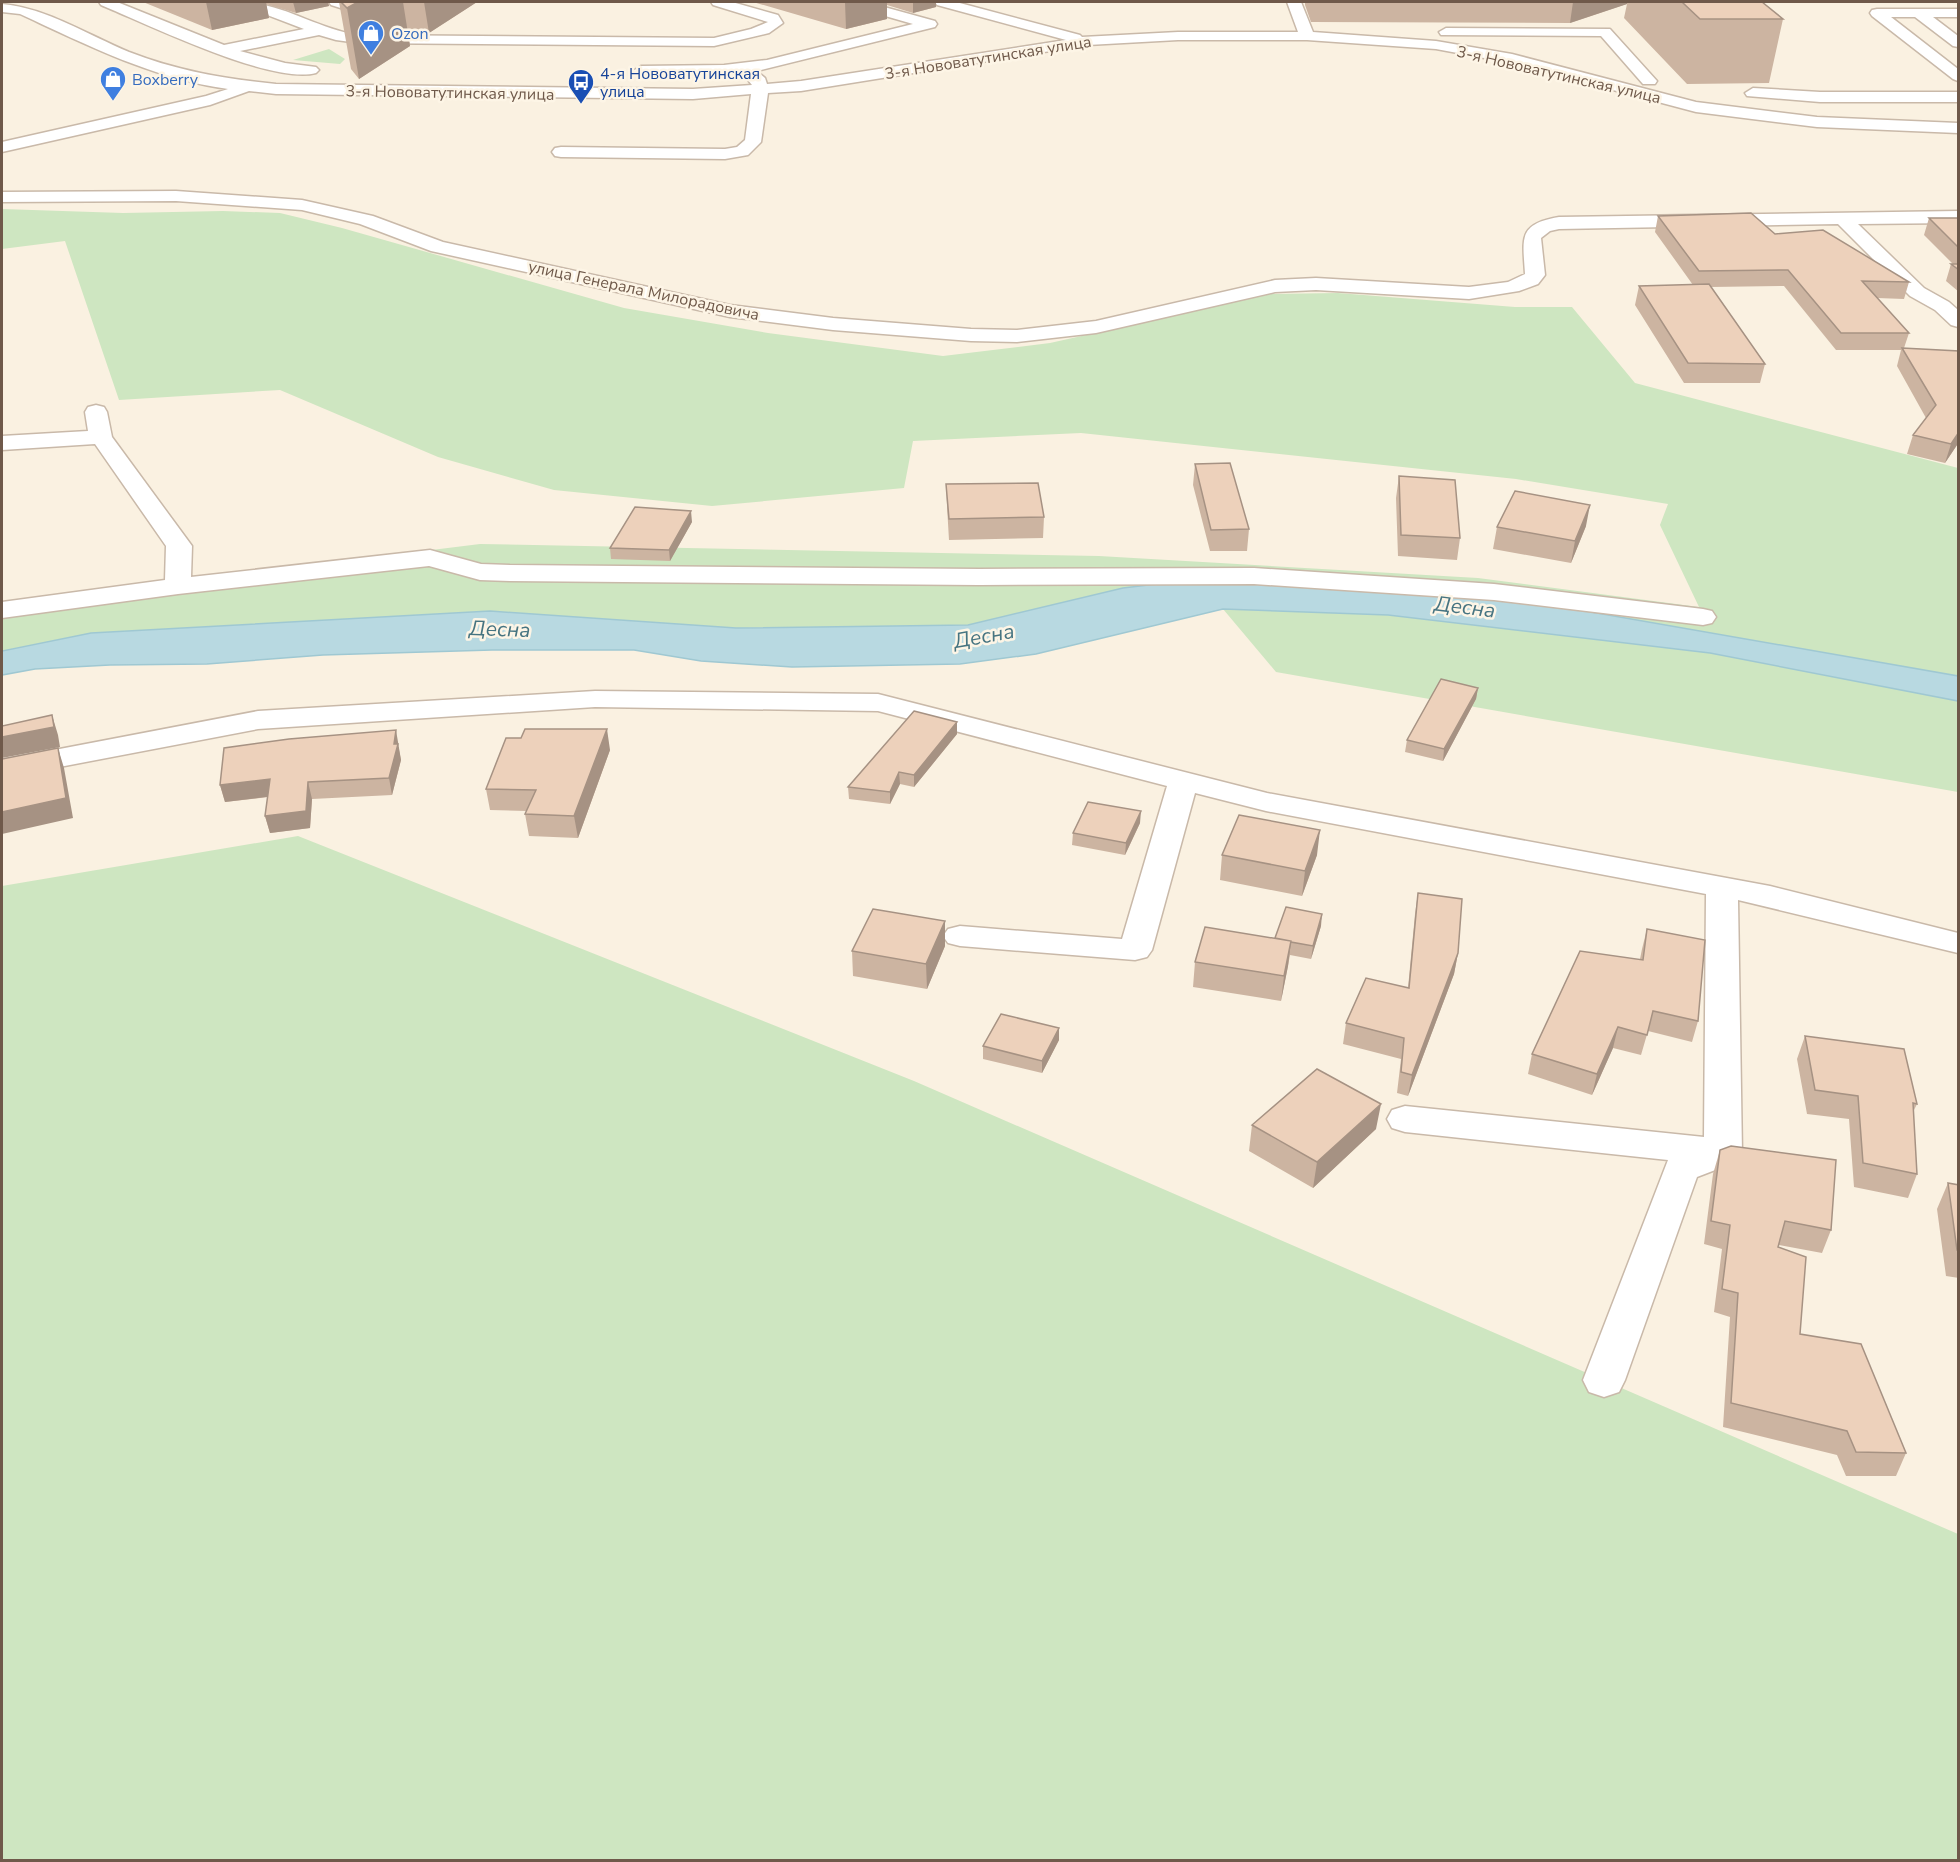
<svg xmlns="http://www.w3.org/2000/svg" width="1960" height="1862" font-family="'Nunito Sans',sans-serif">
	<style>
		.green { fill: #cee6c1 }
		.water { fill: #b8d9e1; stroke: #9fc8d2; stroke-width: 1.5 }
		.lines { fill: none; stroke-linecap: round; stroke-linejoin: round }
		.minor-casing { stroke: #c9b9a9; stroke-width: 3 }
		.minor { fill: #fff; fill-rule: evenodd }
		.wall { fill: #ccb4a1 }
		.shaded-wall { fill: #a69283 }
		.building { fill: #edd1bb; stroke: #a69283; stroke-width: 1.5 }
		.labels { text-anchor: middle; stroke-width: 5; stroke-linejoin: round; paint-order: stroke }
		.far-shop-label { font-size: 16px; fill: #366cbe; stroke: #fdf5e6; text-anchor: start }
		.far-street-label { font-size: 16px; fill: #6f594a; stroke: #fdf5e6 }
		.far-transit-label { font-size: 16px; fill: #164399; stroke: #fdf5e6; text-anchor: start }
		.water-label { font-size: 21px; font-style: italic; fill: #467481; stroke: #fdf5e6 }
	</style>
	<rect width="100%" height="100%" fill="#faf1e1"/>
	<path class="green" d="M 329,49 L 345,59 L 340,64 L 293,60 Z
		M 2,209 L 123,213 L 223,211 L 280,213 L 342,228 L 624,308 L 768,333 L 943,356 L 1050,343 L 1271,294 L 1338,293 L 1515,307 L 1572,307 L 1635,383 L 1958,468 L 1958,676 L 1528,601 L 1123,588 L 968,625 L 736,628 L 490,611 L 91,633 L 2,651 L 2,603 L 480,544 L 1099,556 L 1478,578 L 1699,607 L 1660,525 L 1668,504 L 1516,479 L 1081,433 L 913,441 L 904,488 L 712,506 L 554,490 L 438,457 L 280,390 L 119,400 L 65,241 L 2,249 Z
		M 1223,609 L 1388,615 L 1710,653 L 1958,701 L 1958,792 L 1276,672 Z
		M 298,836 L 914,1081 L 1958,1534 L 1958,1860 L 2,1860 L 2,886 Z"/>
	<path class="water" d="M 1216,577 L 1528,601 L 1958,676 L 1958,701 L 1710,653 L 1388,615 L 1223,609 L 1036,654 L 960,664 L 792,667 L 701,661 L 634,650 L 492,650 L 323,655 L 207,664 L 110,665 L 35,669 L 2,675 L 2,651 L 91,633 L 490,611 L 736,628 L 968,625 L 1123,588 Z"/>
	<g class="lines">
		<g class="minor-casing">
			<path id="minor" d="M 99,2 L 117,2 L 224,45 L 304,29 L 241,5 L 239,2 C 281,2 317,29 358,35 L 714,38 L 751,29 L 768,22 L 713,5 L 711,2 L 732,2 L 778,15 L 783,23 L 769,33 L 714,46 L 358,43 L 336,40 L 319,35 L 240,51 L 285,63 L 316,67 L 319,70 L 316,73 C 271,85 147,24 101,5 Z
				M 329,2 L 348,2 L 367,8 L 401,2 L 428,2 L 421,6 L 366,16 L 331,5 Z
				M 845,2 L 866,2 L 935,21 L 937,24 L 935,27 L 757,71 L 765,78 L 767,84 L 801,81 L 1066,40 L 937,5 L 935,2 L 956,2 L 1080,35 L 1082,37 L 1178,32 L 1298,32 L 1287,2 L 1301,2 L 1313,32 L 1436,41 L 1512,54 L 1696,102 L 1817,117 L 1958,123 L 1958,133 L 1817,127 L 1696,112 L 1511,63 L 1436,49 L 1307,40 L 1178,40 L 1088,45 L 801,91 L 768,93 L 761,142 L 748,155 L 725,159 L 561,157 L 555,156 L 552,152 L 555,148 L 561,147 L 725,149 L 737,147 L 745,140 L 751,94 L 693,99 L 276,94 L 249,91 L 210,105 L 2,152 L 2,142 L 206,96 L 228,89 C 154,79 87,45 20,14 L 2,12 L 2,4 C 47,8 88,35 129,52 C 178,71 225,79 276,84 L 693,89 L 752,85 L 743,74 L 744,72 L 641,76 L 633,71 L 641,66 L 724,65 L 767,60 L 913,24 L 847,5 Z
				M 1877,9 L 1958,9 L 1958,17 L 1933,17 L 1958,36 L 1958,47 L 1953,46 L 1915,17 L 1891,17 L 1958,69 L 1958,81 L 1953,79 L 1872,16 L 1870,13 L 1872,10 Z
				M 1446,28 L 1610,29 L 1657,81 L 1655,84 L 1643,84 L 1601,36 L 1441,35 L 1439,32 Z
				M 1753,88 L 1820,92 L 1958,92 L 1958,102 L 1820,102 L 1747,96 L 1745,93 Z
				M 176,191 L 302,200 L 373,216 L 443,242 L 730,305 L 833,318 L 971,329 L 1017,330 L 1096,321 L 1275,280 L 1316,278 L 1469,287 L 1508,282 L 1525,274 C 1523,239 1517,224 1559,217 L 1958,211 L 1958,223 L 1858,224 L 1924,288 L 1949,302 L 1958,310 L 1958,327 L 1951,325 L 1935,310 L 1910,296 L 1838,224 L 1559,229 L 1550,231 L 1541,238 L 1545,275 L 1538,284 L 1519,291 L 1469,299 L 1316,290 L 1275,292 L 1096,333 L 1017,342 L 971,341 L 833,330 L 730,317 L 431,251 L 360,224 L 302,210 L 176,201 L 2,202 L 2,192 Z
				M 96,405 L 104,407 L 107,412 L 112,437 L 192,546 L 191,577 L 430,550 L 481,564 L 510,565 L 979,569 L 1254,568 L 1494,584 L 1703,609 L 1712,611 L 1716,617 L 1712,623 L 1703,625 L 1494,600 L 1254,584 L 979,585 L 510,581 L 480,580 L 429,566 L 178,594 L 2,618 L 2,602 L 165,580 L 166,546 L 95,444 L 2,450 L 2,436 L 88,431 L 85,412 L 88,407 Z
				M 595,691 L 878,694 L 1267,793 L 1770,886 L 1958,933 L 1958,953 L 1738,900 L 1742,1153 L 1736,1162 L 1697,1177 L 1625,1380 L 1619,1392 L 1604,1397 L 1589,1392 L 1583,1380 L 1668,1160 L 1405,1132 L 1392,1128 L 1387,1119 L 1392,1110 L 1405,1106 L 1704,1137 L 1706,894 L 1266,811 L 1195,793 L 1152,950 L 1147,957 L 1135,960 L 960,946 L 948,943 L 943,936 L 948,929 L 960,926 L 1122,939 L 1167,786 L 878,711 L 595,707 L 258,729 L 2,778 L 2,760 L 258,711 Z"/>
		</g>
		<use href="#minor" class="minor"/>
	</g>
	<path class="wall" d="M 143,2 L 328,2 L 329,6 L 296,13 L 266,4 L 269,18 L 212,30 Z
		M 339,2 L 477,2 L 429,33 L 408,33 L 410,46 L 359,79 L 351,69 Z
		M 753,2 L 936,2 L 936,7 L 913,13 L 887,5 L 887,19 L 846,29 Z
		M 1305,2 L 1762,2 L 1783,19 L 1769,83 L 1687,84 L 1624,18 L 1627,4 L 1570,23 L 1311,22 L 1305,5 Z
		M 1658,216 L 1775,234 L 1909,282 L 1904,299 L 1877,298 L 1909,333 L 1904,348 L 1959,351 L 1959,442 L 1945,463 L 1907,454 L 1913,435 L 1926,418 L 1897,366 L 1901,350 L 1836,350 L 1784,286 L 1711,287 L 1765,364 L 1760,383 L 1684,383 L 1635,305 L 1639,286 L 1693,285 L 1655,232 Z
		M 1929,218 L 1959,218 L 1959,292 L 1946,281 L 1951,264 L 1953,264 L 1924,235 Z
		M 1195,464 L 1249,529 L 1247,551 L 1210,551 L 1193,485 Z
		M 1399,476 L 1460,538 L 1457,560 L 1398,556 L 1396,498 Z
		M 946,484 L 1044,517 L 1043,538 L 949,540 L 947,506 Z
		M 692,522 L 670,561 L 611,559 L 610,548 Z
		M 1586,526 L 1571,563 L 1493,549 L 1497,527 Z
		M 1478,688 L 1476,699 L 1443,761 L 1405,752 L 1407,740 Z
		M 957,722 L 957,734 L 914,787 L 900,784 L 890,804 L 849,799 L 848,787 Z
		M 521,738 L 610,750 L 578,838 L 529,836 L 525,814 L 527,811 L 490,810 L 486,789 Z
		M 399,747 L 399,750 L 401,760 L 392,795 L 312,799 L 310,828 L 270,833 L 265,816 L 268,797 L 225,802 L 220,785 Z
		M 1140,823 L 1125,855 L 1072,845 L 1073,833 Z
		M 1222,855 L 1317,855 L 1302,896 L 1220,880 Z
		M 1418,893 L 1458,953 L 1454,974 L 1408,1096 L 1397,1093 L 1401,1059 L 1343,1044 L 1346,1023 L 1408,988 L 1415,914 Z
		M 1321,926 L 1311,959 L 1290,955 L 1288,966 L 1281,1001 L 1193,987 L 1195,962 Z
		M 1647,929 L 1698,1021 L 1692,1042 L 1648,1031 L 1641,1055 L 1613,1048 L 1592,1095 L 1528,1074 L 1532,1054 L 1640,959 L 1642,949 Z
		M 945,946 L 927,989 L 853,976 L 852,951 Z
		M 1059,1028 L 1059,1040 L 1042,1073 L 983,1059 L 983,1046 Z
		M 1805,1036 L 1917,1104 L 1913,1112 L 1917,1174 L 1908,1198 L 1854,1187 L 1849,1119 L 1807,1114 L 1797,1059 Z
		M 1252,1125 L 1376,1129 L 1313,1188 L 1249,1151 Z
		M 1720,1150 L 1831,1230 L 1822,1253 L 1779,1245 L 1778,1247 L 1800,1334 L 1906,1453 L 1896,1476 L 1846,1476 L 1837,1455 L 1723,1427 L 1730,1317 L 1714,1312 L 1722,1249 L 1704,1244 L 1713,1174 Z
		M 1948,1183 L 1959,1185 L 1959,1278 L 1946,1276 L 1937,1209 Z"/>
	<path class="shaded-wall" d="M 206,2 L 266,2 L 269,18 L 212,30 Z
		M 293,2 L 328,2 L 329,6 L 296,13 Z
		M 358,2 L 403,2 L 410,46 L 359,79 L 347,8 Z
		M 424,2 L 477,2 L 429,33 Z
		M 845,2 L 887,2 L 887,19 L 846,29 Z
		M 913,2 L 936,2 L 936,7 L 913,13 Z
		M 1573,2 L 1627,2 L 1627,4 L 1570,23 Z
		M 1959,432 L 1959,442 L 1945,463 L 1951,444 Z
		M 1590,505 L 1586,526 L 1571,563 L 1575,541 Z
		M 691,511 L 692,522 L 670,561 L 669,550 Z
		M 1478,688 L 1476,699 L 1443,761 L 1444,749 Z
		M 52,715 L 58,735 L 60,747 L 2,758 L 2,737 Z
		M 957,722 L 957,734 L 914,787 L 914,775 Z
		M 607,729 L 610,750 L 578,838 L 574,816 Z
		M 396,730 L 401,760 L 392,795 L 389,778 Z
		M 58,748 L 64,768 L 73,818 L 2,834 L 2,812 Z
		M 899,772 L 900,784 L 890,804 L 890,792 Z
		M 270,779 L 274,796 L 225,802 L 220,785 Z
		M 308,782 L 312,799 L 310,828 L 270,833 L 265,816 Z
		M 1141,811 L 1140,823 L 1125,855 L 1126,843 Z
		M 1320,830 L 1317,855 L 1302,896 L 1305,871 Z
		M 1322,914 L 1321,926 L 1311,959 L 1313,946 Z
		M 945,921 L 945,946 L 927,989 L 926,964 Z
		M 1291,941 L 1288,966 L 1281,1001 L 1284,976 Z
		M 1458,953 L 1454,974 L 1408,1096 L 1412,1075 Z
		M 1618,1027 L 1613,1048 L 1592,1095 L 1597,1074 Z
		M 1059,1028 L 1059,1040 L 1042,1073 L 1042,1061 Z
		M 1381,1104 L 1376,1129 L 1313,1188 L 1317,1162 Z"/>
	<path class="building" d="M 341,2 L 358,2 L 347,8 Z
		M 1682,2 L 1762,2 L 1783,19 L 1700,19 Z
		M 1751,213 L 1775,234 L 1823,230 L 1909,282 L 1862,281 L 1909,333 L 1841,333 L 1788,270 L 1699,271 L 1658,216 Z
		M 1929,218 L 1959,218 L 1959,248 Z
		M 1951,264 L 1959,264 L 1959,270 Z
		M 1709,284 L 1765,364 L 1688,363 L 1639,286 Z
		M 1902,348 L 1959,351 L 1959,432 L 1951,444 L 1913,435 L 1936,405 Z
		M 1230,463 L 1249,529 L 1211,530 L 1195,464 Z
		M 1399,476 L 1455,480 L 1460,538 L 1401,535 Z
		M 1038,483 L 1044,517 L 949,519 L 946,484 Z
		M 1515,491 L 1590,505 L 1575,541 L 1497,527 Z
		M 635,507 L 691,511 L 669,550 L 610,548 Z
		M 1441,679 L 1478,688 L 1444,749 L 1407,740 Z
		M 914,711 L 957,722 L 914,775 L 899,772 L 890,792 L 848,787 Z
		M 52,715 L 54,727 L 2,737 L 2,726 Z
		M 525,729 L 607,729 L 574,816 L 525,814 L 536,790 L 486,789 L 506,738 L 521,738 Z
		M 396,730 L 394,744 L 398,744 L 389,778 L 308,782 L 306,811 L 265,816 L 270,779 L 220,785 L 224,748 L 289,739 Z
		M 58,748 L 66,798 L 2,812 L 2,759 Z
		M 1088,802 L 1141,811 L 1126,843 L 1073,833 Z
		M 1239,815 L 1320,830 L 1305,871 L 1222,855 Z
		M 1418,893 L 1462,899 L 1458,953 L 1412,1075 L 1401,1072 L 1404,1038 L 1346,1023 L 1366,978 L 1409,988 Z
		M 1286,907 L 1322,914 L 1313,946 L 1291,942 L 1291,941 L 1275,938 Z
		M 873,909 L 945,921 L 926,964 L 852,951 Z
		M 1205,927 L 1291,941 L 1284,976 L 1195,962 Z
		M 1647,929 L 1705,940 L 1698,1021 L 1653,1011 L 1647,1035 L 1618,1027 L 1597,1074 L 1532,1054 L 1580,951 L 1643,960 Z
		M 1001,1014 L 1059,1028 L 1042,1061 L 983,1046 Z
		M 1805,1036 L 1904,1049 L 1917,1104 L 1913,1103 L 1917,1174 L 1863,1163 L 1858,1096 L 1815,1090 Z
		M 1317,1069 L 1381,1104 L 1317,1162 L 1252,1125 Z
		M 1731,1146 L 1836,1160 L 1831,1230 L 1785,1221 L 1778,1247 L 1806,1257 L 1800,1334 L 1861,1344 L 1906,1453 L 1856,1452 L 1847,1431 L 1731,1403 L 1738,1293 L 1722,1289 L 1730,1225 L 1711,1221 L 1720,1150 Z
		M 1948,1183 L 1959,1185 L 1959,1250 L 1957,1250 Z"/>
	<defs>
		<g id="shop-pin" transform="scale(1.35)"><path d="M0 17L-7.5 6A9.5 9.5 0 1 1 7.5 6Z" fill="#3f7fe0" stroke="#fdf5e6"/><path d="M-5-2.5h2.3a2.7 3.5 0 0 1 5.4 0H5L5.5 6h-11ZM-1.5-2.5h3a1.5 2.3 0 0 0-3 0Z" fill="#fff"/></g>
		<g id="bus-pin" transform="scale(1.35)"><path d="M0 17L-7.5 6A9.5 9.5 0 1 1 7.5 6Z" fill="#1a4fb4" stroke="#fdf5e6"/><path d="M-5-6H5V4H4V6H2V4H-2V6H-4V4H-5ZM-3.5-4V0h7V-4ZM-3.5 1.2v1.5H-2V1.2ZM2 1.2v1.5H3.5V1.2Z" fill="#fff"/></g>
	</defs>
	<g fill-rule="evenodd">
		<use href="#shop-pin" x="371" y="33"/>
		<use href="#shop-pin" x="113" y="79"/>
		<use href="#bus-pin" x="581" y="82"/>
	</g>
	<g class="labels">
		<g class="far-shop-label">
			<text x="391" y="39">Ozon</text>
			<text x="132" y="85">Boxberry</text>
		</g>
		<g class="far-street-label">
			<text transform="translate(988 57) rotate(-9)" y="6">3-я Нововатутинская улица</text>
			<text transform="translate(1559 74) rotate(13)" y="6">3-я Нововатутинская улица</text>
			<text transform="translate(450 92) rotate(1)" y="6">3-я Нововатутинская улица</text>
			<text transform="translate(644 290) rotate(12)" y="6">улица Генерала Милорадовича</text>
		</g>
		<g class="far-transit-label">
			<text x="600" y="79">4-я Нововатутинская<tspan x="600" dy="18">улица</tspan></text>
		</g>
		<g class="water-label">
			<text transform="translate(1465 607) rotate(7)" y="7">Десна</text>
			<text transform="translate(500 629) rotate(2)" y="7">Десна</text>
			<text transform="translate(984 636) rotate(-10)" y="7">Десна</text>
		</g>
	</g>
	<rect width="1960" height="1862" fill="none" stroke="#6f594a" stroke-width="6"/>
</svg>
